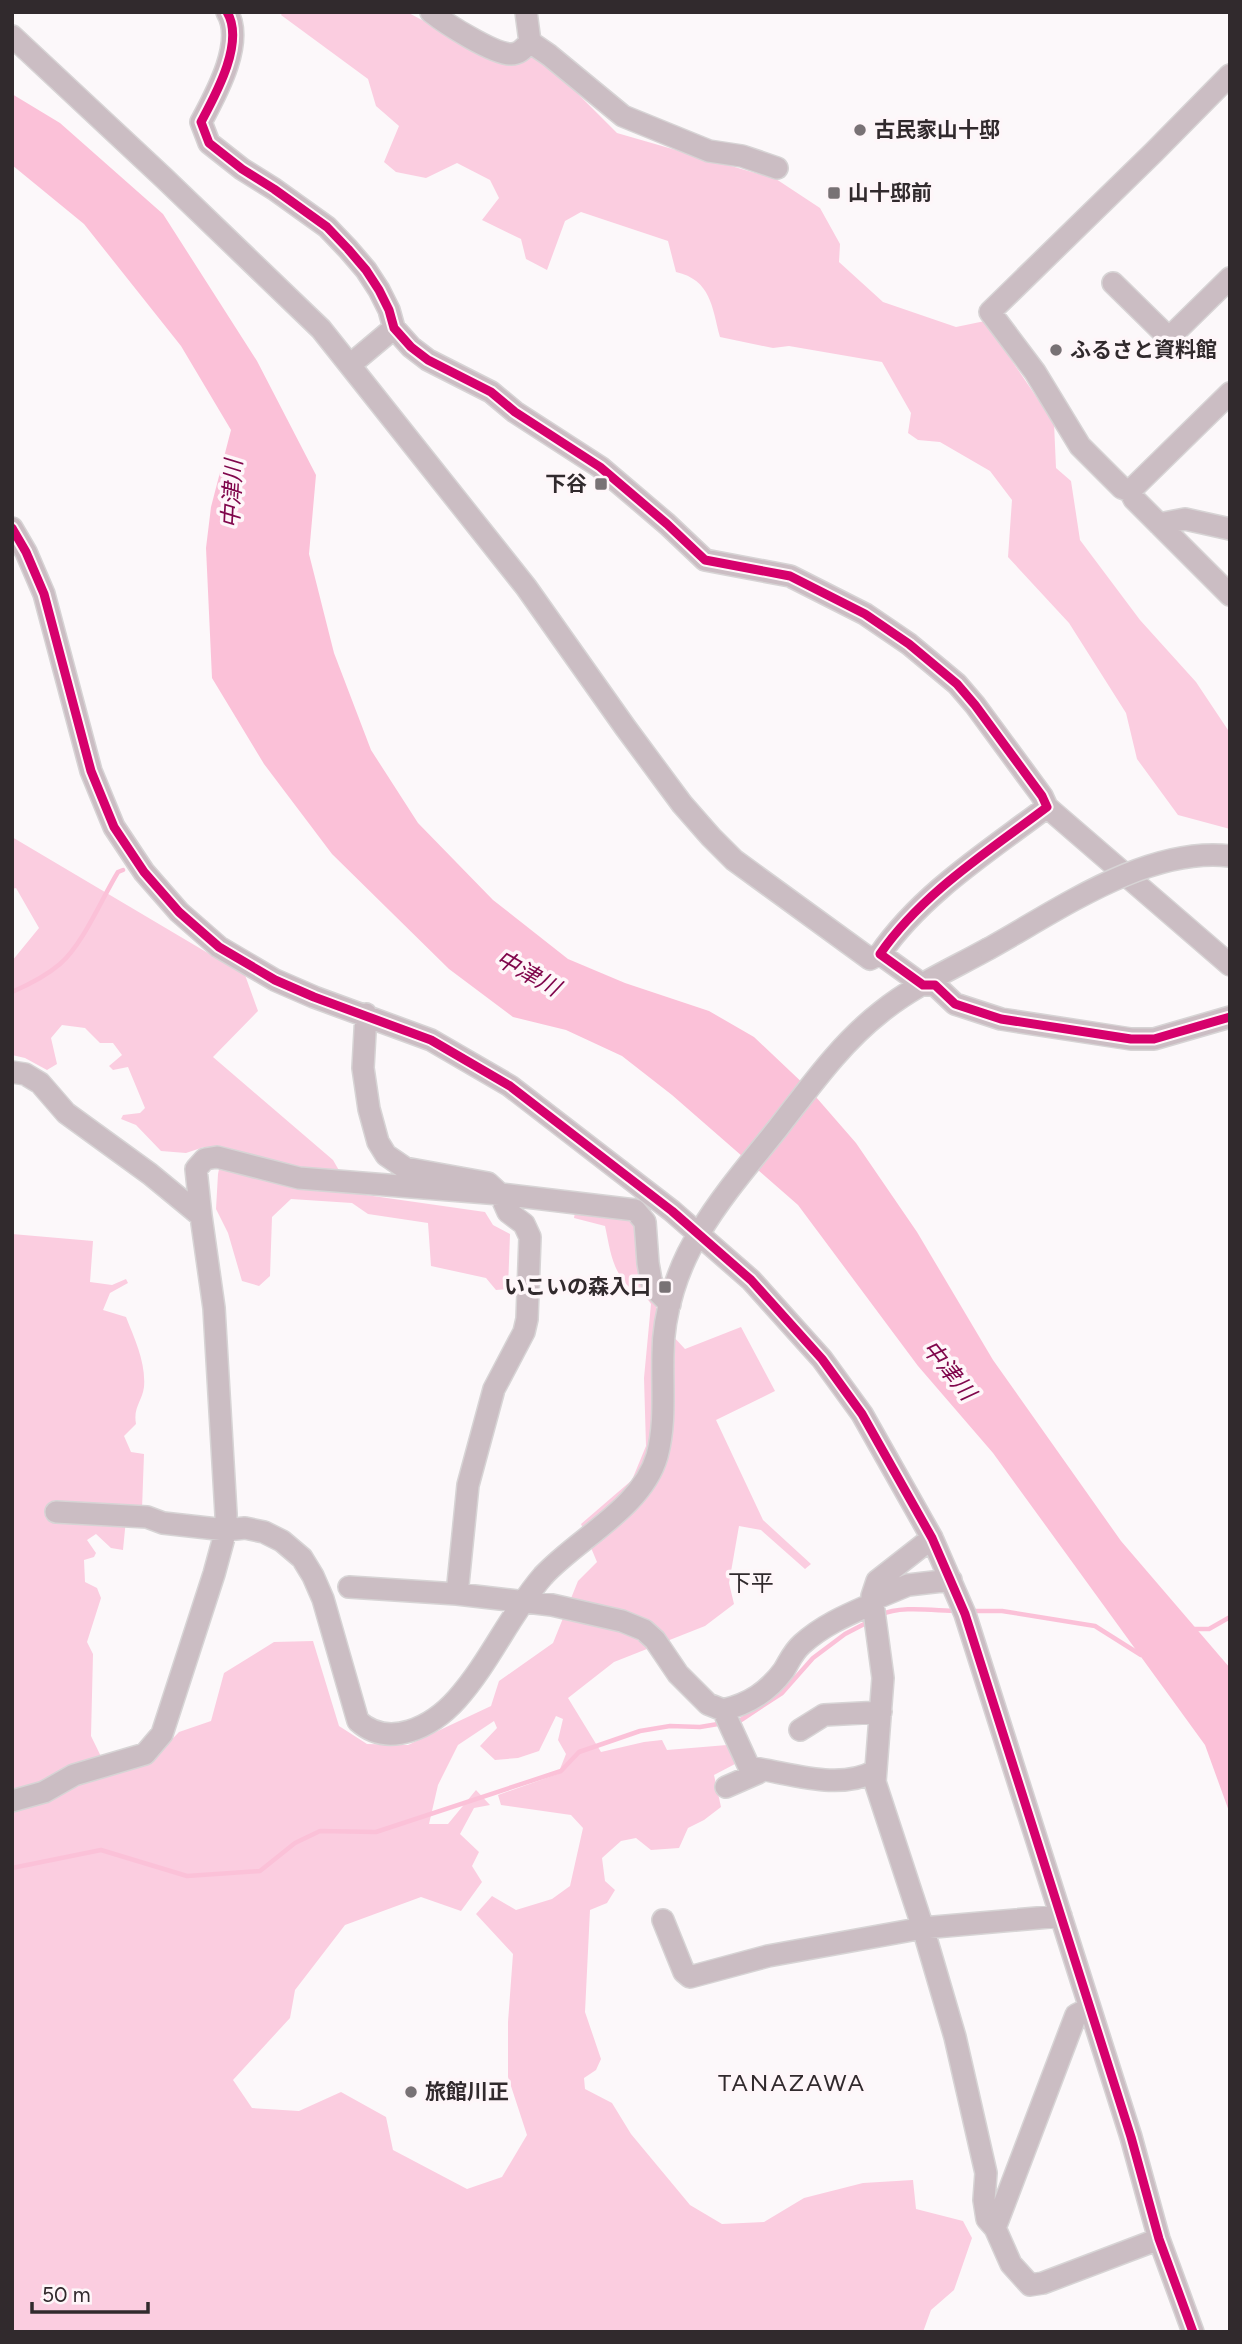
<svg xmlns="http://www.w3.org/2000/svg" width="1242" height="2344" font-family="Figtree,'Noto Sans JP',sans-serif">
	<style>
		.forest { fill: #fbcde0; fill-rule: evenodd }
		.water { fill: #fbc1d8 }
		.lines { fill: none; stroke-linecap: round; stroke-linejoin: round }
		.stream { stroke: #fbc1d8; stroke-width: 4.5 }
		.minor-casing { stroke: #d7d4d5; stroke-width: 24 }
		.minor { stroke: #cbbdc3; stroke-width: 21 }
		.minor-bridge-casing { stroke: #d7d4d5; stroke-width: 24; stroke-linecap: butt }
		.minor-bridge { stroke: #cbbdc3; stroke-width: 21 }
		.cycleway-casing { stroke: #fef6f9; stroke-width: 13 }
		.cycleway { stroke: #d6006c; stroke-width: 9 }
		.poi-dot { fill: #787275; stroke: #fef6f9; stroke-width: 2.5 }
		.labels { text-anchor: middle; stroke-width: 7; stroke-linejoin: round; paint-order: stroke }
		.poi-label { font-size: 21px; font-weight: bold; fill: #312a2d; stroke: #fef6f9; text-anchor: start }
		.water-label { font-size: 23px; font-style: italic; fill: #80074c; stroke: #fef6f9 }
		.neighbourhood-label { font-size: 23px; fill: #312a2d; stroke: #fef6f9 }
		.quarter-label { font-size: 24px; letter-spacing: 2px; fill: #312a2d; stroke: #fef6f9 }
	</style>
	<rect width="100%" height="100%" fill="#fcf8fa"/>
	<path class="forest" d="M 283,12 L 407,12 L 487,55 L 528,44 L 617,133 L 776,179 L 820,208 L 840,244 L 839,262 L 883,302 L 956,327 L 985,321 L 1054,423 L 1056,468 L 1071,481 L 1080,540 L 1140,620 L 1196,682 L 1230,733 L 1230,829 L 1178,815 L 1137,759 L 1126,713 L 1069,623 L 1008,557 L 1012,500 L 990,471 L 940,442 L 918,440 L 908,433 L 911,413 L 882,362 L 789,346 L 773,348 L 720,337 C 712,307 711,280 676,272 L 668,241 L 581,212 L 565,221 L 547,270 L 526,259 L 521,239 L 482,220 L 499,198 L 490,180 L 457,163 L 426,178 L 396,172 L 384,162 L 399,126 L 376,106 L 368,79 L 281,15 Z
		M 12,837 L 245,975 L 258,1011 L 213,1057 L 333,1160 L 352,1193 L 485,1212 L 493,1225 L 510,1234 L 508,1289 L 496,1290 L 486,1278 L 431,1266 L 428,1223 L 368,1214 L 352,1203 L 291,1199 L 272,1217 L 270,1276 L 259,1286 L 242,1281 L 228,1233 L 216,1209 L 218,1174 L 223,1150 L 204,1147 L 186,1153 L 161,1151 L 136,1125 L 121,1119 L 123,1115 L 140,1113 L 145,1108 L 128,1067 L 113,1070 L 109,1066 L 122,1055 L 113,1043 L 100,1043 L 85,1028 L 62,1025 L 51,1038 L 57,1064 L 47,1070 L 25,1058 L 12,1055 L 12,961 L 39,928 L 16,888 L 12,889 Z
		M 575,1212 L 630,1218 L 637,1227 C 636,1246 636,1264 644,1283 C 651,1301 658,1296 657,1319 L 685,1349 L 741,1327 L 775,1391 L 716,1420 L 763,1520 L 811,1564 L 805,1569 L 761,1530 L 739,1526 L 729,1583 L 734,1604 L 705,1626 L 614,1662 L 568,1698 L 601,1752 L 644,1742 L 662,1740 L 667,1750 L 727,1745 L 735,1764 L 714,1775 L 721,1807 L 704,1820 L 688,1828 L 679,1848 L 651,1850 L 636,1838 L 621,1841 L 602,1858 L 605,1881 L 615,1890 L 607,1903 L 590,1910 L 585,2012 L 601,2059 L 596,2070 L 584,2078 L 585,2089 L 612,2103 L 631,2134 L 690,2205 L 722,2224 L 764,2222 L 804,2198 L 863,2183 L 913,2180 L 916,2209 L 963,2221 L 972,2238 L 954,2290 L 931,2310 L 923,2332 L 12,2332 L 12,1234 L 93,1241 L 90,1282 L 112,1285 L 126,1279 L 128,1283 L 110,1293 L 103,1310 L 126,1317 C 135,1340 146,1363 144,1387 C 142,1402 133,1407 136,1424 L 124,1436 L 131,1452 L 144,1454 L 142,1509 L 127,1509 L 123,1550 L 111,1548 L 96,1534 L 87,1540 L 96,1553 L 94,1557 L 84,1560 L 85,1582 L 97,1588 L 101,1598 L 87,1642 L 93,1654 L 91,1736 L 110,1775 L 149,1763 L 179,1732 L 211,1721 L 224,1673 L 274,1642 L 313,1641 L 339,1726 L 367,1744 L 408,1745 L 491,1706 L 499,1681 L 553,1643 L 578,1581 L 597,1562 L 581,1524 L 632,1480 L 646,1446 L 644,1378 L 651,1304 C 645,1294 638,1295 630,1288 C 612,1271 610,1249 605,1226 L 574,1218 ZM 556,1716 L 563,1719 L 558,1740 L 566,1754 L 558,1774 L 498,1795 L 501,1805 L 571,1815 L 583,1828 L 570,1886 L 552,1899 L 516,1910 L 492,1896 L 476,1914 L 513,1954 L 508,2022 L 508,2077 L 527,2135 L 502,2177 L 467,2189 L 393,2150 L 386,2117 L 341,2092 L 299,2111 L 252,2108 L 233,2080 L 290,2018 L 295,1990 L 345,1925 L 421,1897 L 461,1911 L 482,1882 L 472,1866 L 479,1852 L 460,1834 L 474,1808 L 490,1805 L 476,1790 L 448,1824 L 429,1824 L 438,1785 L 458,1745 L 494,1721 L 497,1728 L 480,1746 L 495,1760 L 518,1758 L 539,1751 Z"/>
	<path class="water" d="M 12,94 L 60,123 L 163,214 L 257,361 L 316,475 L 309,554 L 334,653 L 371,750 L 418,823 L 493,900 L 568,959 L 625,983 L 709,1011 L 754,1037 L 809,1089 L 856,1143 L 917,1232 L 993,1360 L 1121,1541 L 1230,1668 L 1230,1814 L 1205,1745 L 993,1453 L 918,1366 L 798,1205 L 672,1095 L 622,1056 L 566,1030 L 513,1017 L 449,969 L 332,854 L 264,764 L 212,678 L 206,548 L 211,507 L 231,430 L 181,346 L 84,224 L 12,165 Z"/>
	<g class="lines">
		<path class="stream" d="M 12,992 C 28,985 46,976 60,964 C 83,944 101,900 118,872 L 123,870
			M 970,1611 L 1002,1611 L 1095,1626 L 1141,1655
			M 881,1615 C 900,1605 936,1611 958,1611
			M 1193,1629 L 1209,1629 L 1230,1617
			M 736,1721 L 741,1720 L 782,1693 L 813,1658 L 845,1634 L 870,1621
			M 12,1868 L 101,1850 L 187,1876 L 260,1871 L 295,1843 L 320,1831 L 376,1832 L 561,1771 L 579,1752 L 640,1731 L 670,1726 L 700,1727 L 724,1723"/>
		<g class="minor-casing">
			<path id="minor" d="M 227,12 C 245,42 216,94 201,122 L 209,143 L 242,169 L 274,189 L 327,227 L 348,249 L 366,270 L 379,290 L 389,310 L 394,328 L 411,347 L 428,360 L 491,392 L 515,412 L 600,467 L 667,524 L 705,560 L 790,576 L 865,614 L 909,644 L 957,684 L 975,705 L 1042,796 L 1047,807 C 989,851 922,893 880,954 L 923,985 L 935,985 L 955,1004 L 1001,1019 L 1131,1039 L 1154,1039 L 1230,1017
				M 431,12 C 446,24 493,54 511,54 C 520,54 524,48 530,42
				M 526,12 L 530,42 L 549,55 L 623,116 L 709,151 L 742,156 L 777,168
				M 12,36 L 164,178 L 321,329 L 526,587 L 625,727 L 682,804 L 711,837 L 734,860 L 870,959 L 880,954
				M 1113,283 L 1167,336 L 1173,334 L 1230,278
				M 350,365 L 394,328
				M 1230,393 L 1130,491 L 1134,499 L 1230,595
				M 1130,491 L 1122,488 L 1080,446 L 1035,372 L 990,312 L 1154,152 L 1230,75
				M 1159,524 L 1185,519 L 1230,529
				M 12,528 L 26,552 L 44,594 L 91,771 L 114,827 L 144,872 L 179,912 L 219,947 L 275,980 L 314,997 L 431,1040 L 510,1086 L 672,1211 L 751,1280 L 822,1359 L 862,1414 L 932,1538 L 965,1614 L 1131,2137 L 1159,2239 L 1193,2332
				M 1047,807 L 1230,965
				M 366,1014 L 363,1068 L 369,1109 L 378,1142 L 386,1155 L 405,1168 L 488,1183 L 500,1194 L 508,1212 L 524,1224 L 530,1237 L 527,1319 L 524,1332 L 494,1389 L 468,1485 L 457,1594
				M 12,1072 L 25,1074 L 40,1083 L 66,1113 L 150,1174 L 201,1216 L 214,1308 L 226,1514 L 226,1530 L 214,1574 L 162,1734 L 145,1754 L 74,1775 L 44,1792 L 12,1801
				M 201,1216 L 196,1169 L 205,1159 L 217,1157 L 299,1178 L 500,1194 L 635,1210 L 645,1222 L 648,1263 L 651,1280 L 655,1289 L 670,1304
				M 56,1512 L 147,1517 L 163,1523 L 226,1530 L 245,1528 L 264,1532 L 282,1541 L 302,1558 L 313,1576 L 323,1599 L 358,1721 C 389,1749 432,1727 457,1699 C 490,1662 510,1614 543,1576 C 578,1538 642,1508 657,1456 C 666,1423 662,1388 663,1354 C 663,1313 678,1266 700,1232 C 722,1195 751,1162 778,1128 C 810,1087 840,1044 881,1012 C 913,986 952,969 988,949
				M 349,1587 L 457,1594 L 552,1605 L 622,1621 L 644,1630 L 655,1640 L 678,1674 L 708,1704 L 723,1710
				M 872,1600 L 908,1585 L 951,1580
				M 800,1730 L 824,1715 L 881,1712
				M 760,1769 L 749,1767 L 723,1710 C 749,1704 768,1692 784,1670 C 790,1660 793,1652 802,1644 C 823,1625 847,1615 872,1604
				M 726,1787 L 758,1773 L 760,1769 C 796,1775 841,1790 875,1771
				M 1061,1916 L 923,1928 L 955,2037 L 986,2173 L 984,2200 L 987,2219 L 995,2228 L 1011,2264 L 1030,2285 L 1043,2283 L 1159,2239
				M 663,1920 L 684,1972 L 690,1977 L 768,1956 L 923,1928 L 875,1782 L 883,1678 L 872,1596 L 877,1581 L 932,1538
				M 995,2228 L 1076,2015 L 1090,2008"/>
		</g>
		<use href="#minor" class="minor"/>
		<g class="minor-bridge-casing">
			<path id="minor-bridge" d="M 988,949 C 1057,911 1147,846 1230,856"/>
		</g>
		<use href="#minor-bridge" class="minor-bridge"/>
		<g class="cycleway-casing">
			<path id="cycleway" d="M 227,12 C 245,42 216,94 201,122 L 209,143 L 242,169 L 274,189 L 327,227 L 348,249 L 366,270 L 379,290 L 389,310 L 394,328 L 411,347 L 428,360 L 491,392 L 515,412 L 600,467 L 667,524 L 705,560 L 790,576 L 865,614 L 909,644 L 957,684 L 975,705 L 1042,796 L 1047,807 C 989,851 922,893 880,954 L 923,985 L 935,985 L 955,1004 L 1001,1019 L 1131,1039 L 1154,1039 L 1230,1017
				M 12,528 L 26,552 L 44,594 L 91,771 L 114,827 L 144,872 L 179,912 L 219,947 L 275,980 L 314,997 L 431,1040 L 510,1086 L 672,1211 L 751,1280 L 822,1359 L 862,1414 L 932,1538 L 965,1614 L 1131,2137 L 1159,2239 L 1193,2332"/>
		</g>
		<use href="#cycleway" class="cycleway"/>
	</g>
	<g class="poi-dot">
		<circle cx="860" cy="130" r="7"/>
		<rect x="827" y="186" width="14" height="14" rx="3.5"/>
		<circle cx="1056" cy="350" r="7"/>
		<rect x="594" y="477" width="14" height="14" rx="3.5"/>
		<rect x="658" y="1280" width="14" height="14" rx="3.5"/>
		<circle cx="411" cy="2092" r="7"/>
	</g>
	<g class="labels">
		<g class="poi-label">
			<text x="874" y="137">古民家山十邸</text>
			<text x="848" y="200">山十邸前</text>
			<text x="1070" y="357">ふるさと資料館</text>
			<text x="587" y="491" text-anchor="end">下谷</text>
			<text x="651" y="1294" text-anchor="end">いこいの森入口</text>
			<text x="425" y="2099">旅館川正</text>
		</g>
		<g class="water-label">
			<text transform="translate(232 494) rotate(-87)" y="8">中津川</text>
			<text transform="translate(528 973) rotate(29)" y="8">中津川</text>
			<text transform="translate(949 1370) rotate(51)" y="8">中津川</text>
		</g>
		<g class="neighbourhood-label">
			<text x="751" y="1591">下平</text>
		</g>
		<g class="quarter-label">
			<text x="792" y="2091">TANAZAWA</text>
		</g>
	</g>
	<rect width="1242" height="2344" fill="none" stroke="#312a2d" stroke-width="28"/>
	<path d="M32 2302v10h116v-10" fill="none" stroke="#312a2d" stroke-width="3.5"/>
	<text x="42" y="2302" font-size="21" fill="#312a2d" stroke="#fef6f9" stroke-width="5" paint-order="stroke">50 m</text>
</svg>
